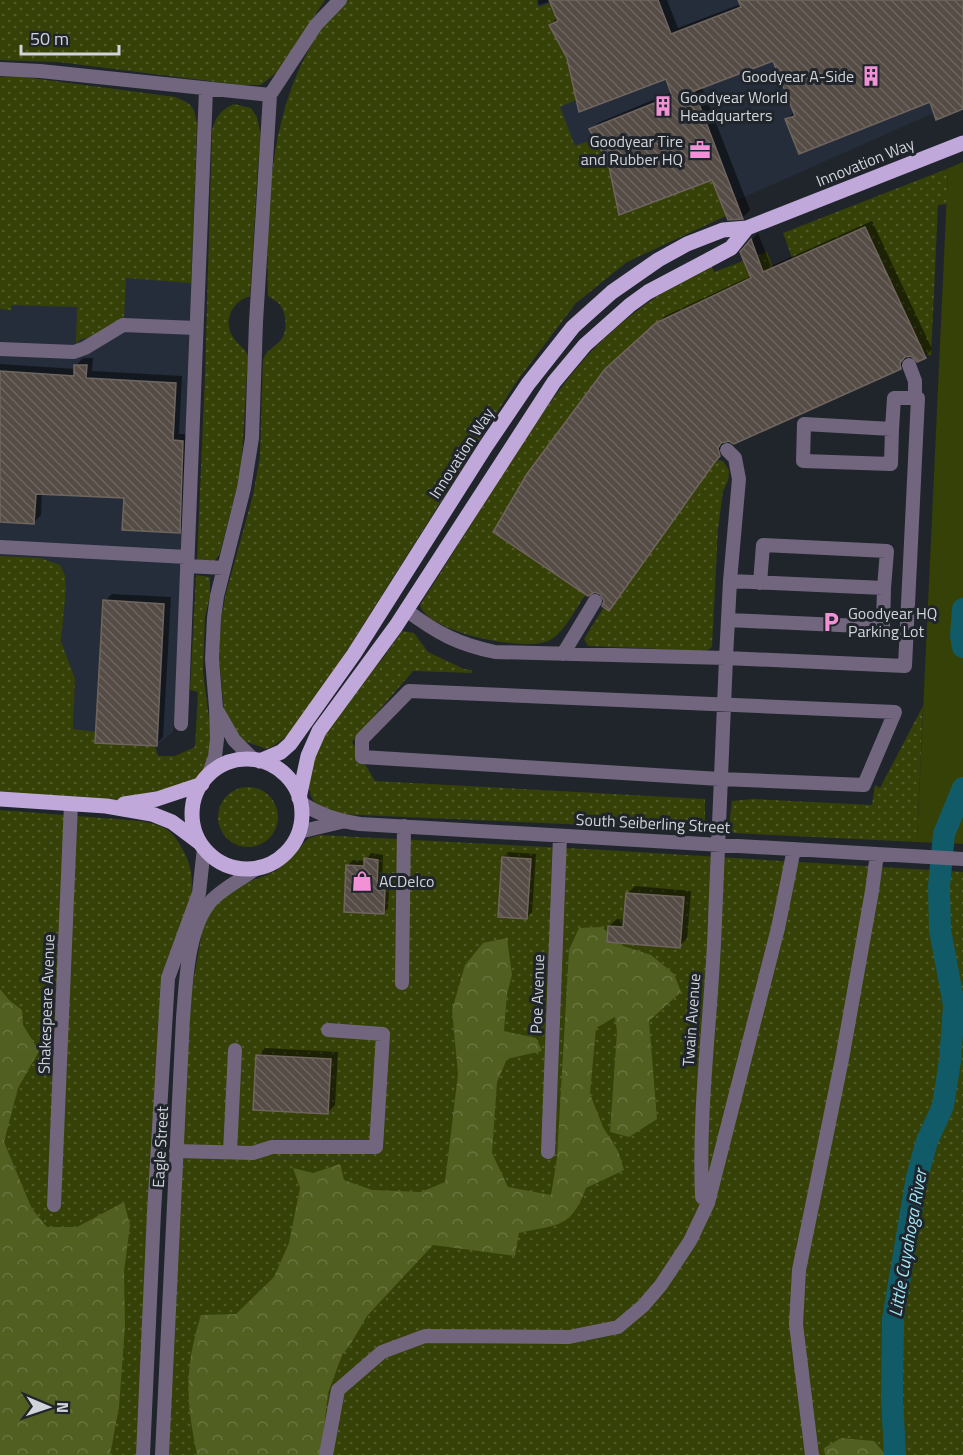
<svg xmlns="http://www.w3.org/2000/svg" width="963" height="1455" font-family="'Titillium Web',sans-serif">
	<style>
		.built { fill: #252d3a }
		.grass { fill: url(#grass-dots) }
		.forest { fill: url(#forest-crowns) }
		.park { fill: #354106 }
		.shadow { fill: #0007 }
		.lines { fill: none; stroke-linecap: round; stroke-linejoin: round }
		.river { stroke: #115b69; stroke-width: 22 }
		.building { fill: url(#building-back-hatch); stroke: #6f655e; stroke-width: 1.5 }
		.minor { stroke: #72667f; stroke-width: 14 }
		.major { stroke: #c0a8da; stroke-width: 15 }
		.labels { text-anchor: middle; stroke-width: 6; stroke-linejoin: round; paint-order: stroke }
		.poi-label { font-size: 16px; fill: #d1d4d9; stroke: #20252c; text-anchor: start }
		.street-label { font-size: 16px; fill: #d1d4d9; stroke: #20252c }
		.water-label { font-size: 18px; font-style: italic; fill: #a1e5f6; stroke: #20252c }
	</style>
	<defs>
		<pattern id="grass-dots" width="8" height="8" patternUnits="userSpaceOnUse" patternTransform="scale(1.5)"><rect width="8" height="8" fill="#354106"/><path d="M2 2h.1M6 6h.1" fill="none" stroke="#515c2a" stroke-width="1.8" stroke-linecap="round"/></pattern>
		<pattern id="forest-crowns" width="20" height="18" patternUnits="userSpaceOnUse" patternTransform="scale(1.5)"><rect width="20" height="18" fill="#515f20"/><path d="M2 6a3 3 0 1 1 6 0M12 15a3 3 0 1 1 6 0" fill="none" stroke="#697540"/></pattern>
		<pattern id="building-back-hatch" width="6" height="6" patternUnits="userSpaceOnUse" patternTransform="scale(1.5)"><rect width="6" height="6" fill="#564c46"/><path d="M-1 5l2 2M0 0l6 6M5-1l2 2" fill="none" stroke="#6d6560"/></pattern>
	</defs>
	<rect width="100%" height="100%" fill="#20252c"/>
	<path class="built" d="M 493,0 L 963,0 L 963,100 L 636,245 L 598,277 Z
		M 0,77 L 100,87 L 175,97 L 188,103 L 194,109 L 197,124 L 176,691 L 173,732 L 155,746 L 73,729 L 75,679 L 61,642 L 66,589 L 65,574 L 60,565 L 41,558 L 0,556 Z"/>
	<path class="grass" d="M 0,0 L 325,0 L 277,72 L 261,85 L 241,85 L 58,62 L 0,60 Z
		M 344,0 L 537,0 L 538,7 L 550,3 L 558,21 L 549,25 L 567,58 L 576,100 L 560,107 L 575,146 L 594,139 L 608,162 L 619,215 L 713,179 L 728,215 L 627,262 L 576,303 L 517,381 L 312,706 C 299,723 287,740 267,749 L 244,741 L 237,735 L 224,711 L 219,659 L 221,618 L 226,593 L 253,495 L 260,456 L 263,360 C 266,350 272,349 279,342 C 288,334 287,314 280,305 C 277,301 272,299 268,296 C 266,191 270,82 344,0 Z
		M 17,76 L 175,97 C 192,104 194,106 197,124 L 191,283 L 126,278 L 124,318 L 92,337 L 81,339 L 76,344 L 77,307 L 11,305 L 12,310 L 0,309 L 0,77 Z
		M 234,104 L 251,108 L 257,117 L 261,137 L 258,165 L 250,296 C 233,301 222,320 233,337 C 237,344 245,348 248,356 L 241,472 L 220,553 L 214,562 L 197,562 L 205,374 L 212,131 C 215,117 222,109 234,104 Z
		M 944,170 L 948,171 L 947,204 L 938,205 L 931,356 L 923,352 L 865,227 L 793,260 L 783,233 Z
		M 767,252 L 773,268 L 586,594 C 576,608 563,635 548,641 C 524,652 426,632 420,605 C 452,555 483,505 515,455 C 542,414 570,370 607,336 C 638,307 673,284 711,265 L 714,272 Z
		M 719,460 L 723,461 L 729,470 L 728,481 L 723,491 L 718,529 L 712,647 L 706,651 L 588,646 L 584,639 L 604,607 L 714,463 Z
		M 0,556 L 41,558 L 60,565 L 65,575 L 66,589 L 61,641 L 75,679 L 73,729 L 96,732 L 155,746 L 158,756 L 175,756 L 195,747 L 198,692 L 190,690 L 196,575 L 210,577 L 210,595 L 205,617 L 203,672 L 212,742 L 206,767 L 196,779 L 137,801 L 76,799 L 0,793 Z
		M 402,631 L 414,633 L 428,652 L 464,669 L 472,670 L 472,673 L 413,671 L 352,742 L 375,781 L 705,799 L 705,825 L 702,830 L 338,814 L 316,805 L 311,796 L 308,783 L 319,738 L 351,696 L 383,658 Z
		M 923,706 L 917,842 L 733,833 L 729,826 L 732,801 L 753,799 L 872,805 L 875,785 L 880,788 Z
		M218 817a30 30 0 1 1 60 0a30 30 0 1 1-60 0Z
		M 0,810 L 141,821 C 166,826 172,829 184,852 C 206,892 177,943 163,981 L 140,1455 L 0,1455 Z
		M 320,835 L 605,850 L 963,872 L 963,1455 L 166,1455 L 191,995 L 203,925 L 214,903 L 229,890 L 276,871 L 309,838 Z"/>
	<path class="forest" d="M 602,927 L 620,945 L 651,955 L 674,974 L 681,992 L 649,1021 L 657,1119 L 629,1137 L 610,1132 L 617,1032 L 615,1017 L 596,1028 L 590,1094 L 603,1127 L 618,1151 L 624,1170 L 586,1188 C 571,1229 558,1224 519,1233 L 515,1256 L 433,1245 L 367,1316 L 350,1345 L 342,1355 L 328,1393 L 321,1455 L 197,1455 C 186,1401 184,1369 201,1315 L 236,1314 L 274,1277 L 289,1243 L 300,1188 L 293,1168 L 313,1173 L 340,1164 L 344,1180 L 372,1190 L 421,1192 L 445,1182 L 458,1074 L 452,1010 L 465,965 L 483,943 L 507,938 L 512,975 L 507,994 L 504,1031 L 536,1038 L 542,1051 L 507,1059 L 497,1082 L 492,1153 L 508,1187 L 551,1195 L 557,1158 L 569,950 L 579,928 Z
		M 0,989 L 9,1000 L 22,1010 L 23,1025 L 39,1051 L 18,1088 L 4,1142 L 32,1209 L 47,1227 L 77,1227 L 124,1202 L 130,1225 L 124,1272 L 125,1326 L 119,1407 L 110,1455 L 0,1455 Z
		M 841,1438 L 874,1441 L 886,1455 L 825,1455 L 824,1448 Z"/>
	<path class="park" d="M 963,162 L 963,844 L 917,842 L 948,171 L 944,170 Z"/>
	<path class="shadow" d="M 538,0 L 667,0 L 678,28 L 741,4 L 739,0 L 963,0 L 963,107 L 931,100 L 787,119 L 795,111 L 774,59 L 702,87 L 750,210 L 743,217 L 729,218 L 713,178 L 610,161 L 591,130 L 598,123 L 672,92 L 667,77 L 568,57 L 550,25 L 558,17 L 551,1 L 539,5 Z
		M 872,221 L 932,349 L 925,356 L 907,355 L 907,360 L 900,368 L 725,441 L 727,448 L 720,455 L 616,602 L 609,609 L 614,362 L 665,316 L 751,276 L 742,252 L 758,233 L 771,266 Z
		M 83,358 L 93,358 L 92,371 L 182,376 L 179,434 L 190,434 L 186,524 L 179,531 L 125,497 L 42,492 L 41,515 L 34,522 L 0,520 L 0,364 L 76,369 L 76,365 Z
		M 112,594 L 171,597 L 163,737 L 156,744 L 105,601 Z
		M 508,852 L 536,854 L 532,912 L 527,917 L 503,858 Z
		M 371,853 L 383,855 L 382,885 L 389,885 L 388,908 L 383,913 L 348,865 L 353,860 L 366,861 Z
		M 635,886 L 691,891 L 687,939 L 679,946 L 609,926 L 617,919 L 625,920 L 628,893 Z
		M 265,1048 L 338,1052 L 335,1105 L 328,1112 L 258,1056 Z"/>
	<g class="lines">
		<path class="river" d="M 963,609 L 961,636 L 963,647
			M 895,1455 L 892,1398 L 893,1319 L 917,1177 L 927,1141 L 943,1106 L 950,1061 L 954,1005 L 940,930 L 939,886 L 944,834 L 963,788"/>
	</g>
	<path class="building" d="M 549,0 L 658,0 L 671,34 L 741,7 L 738,0 L 963,0 L 963,109 L 936,120 L 930,102 L 799,154 L 785,119 L 795,116 L 773,61 L 694,91 L 743,219 L 728,220 L 712,180 L 619,215 L 608,162 L 589,129 L 672,96 L 666,79 L 579,112 L 567,58 L 549,25 L 558,21 Z
		M 865,227 L 926,358 L 917,362 L 911,356 L 905,357 L 900,363 L 901,369 L 734,444 L 729,441 L 721,443 L 718,448 L 720,456 L 714,463 L 609,611 L 602,606 L 604,601 L 600,594 L 595,592 L 588,596 L 493,532 L 527,474 L 605,369 L 656,323 L 751,278 L 740,252 L 751,239 L 763,272 Z
		M 74,365 L 87,365 L 86,378 L 176,383 L 173,440 L 183,441 L 180,533 L 122,530 L 124,498 L 36,494 L 34,524 L 0,522 L 0,371 L 74,376 Z
		M 103,600 L 164,604 L 157,746 L 95,743 Z
		M 502,857 L 531,859 L 527,919 L 498,917 Z
		M 364,858 L 378,860 L 377,890 L 385,890 L 384,914 L 344,912 L 346,865 L 364,866 Z
		M 626,893 L 684,897 L 680,948 L 607,942 L 608,926 L 623,927 Z
		M 256,1055 L 331,1059 L 328,1114 L 253,1110 Z"/>
	<g class="lines">
		<path class="minor" d="M 0,69 L 40,71 L 270,95
			M 0,349 L 74,352 L 85,348 L 123,325 L 196,328
			M 909,365 L 915,381 L 915,398
			M 727,450 L 735,458 L 739,479 L 730,581
			M 0,547 L 187,557
			M 187,566 L 224,568
			M 760,583 L 763,545 L 887,551 L 884,588
			M 406,610 C 437,633 457,644 495,652 L 726,658 C 722,745 718,833 715,921 C 712,1013 698,1104 702,1197
			M 728,620 L 883,627 L 884,588 L 730,581 L 726,658 L 905,666 L 918,398 L 894,398 L 892,429 L 804,424 L 803,461 L 891,464 L 892,429
			M 563,654 L 595,601
			M 409,691 L 895,712 L 864,785 L 720,779 L 362,757 L 362,739 Z
			M 218,712 L 234,740 L 254,760
			M 181,724 L 206,89
			M 208,776 L 215,757 L 217,739 L 216,708 L 212,659 L 214,618 L 217,596 L 244,488 L 252,438 L 256,322 L 270,95 L 316,25 L 340,0
			M 301,803 C 320,815 337,821 360,824 L 963,859
			M 299,832 L 341,822
			M 402,983 L 404,826
			M 176,1151 L 253,1153 L 272,1147 L 376,1147 L 383,1034 L 328,1030
			M 230,1152 L 235,1050
			M 548,1152 L 560,836
			M 54,1205 L 71,804
			M 143,1455 L 154,1212 L 168,978 L 199,893 L 204,848
			M 162,1455 L 183,1018 C 186,983 187,929 211,901 C 223,888 242,879 257,868
			M 326,1455 L 338,1390 L 382,1352 L 425,1336 L 569,1337 L 618,1327 L 643,1306 L 661,1285 L 690,1241 L 708,1203 L 778,928 L 794,849
			M 812,1455 L 796,1324 L 799,1270 L 842,1059 L 872,891 L 877,854"/>
		<path class="major" d="M192 814a55 55 0 1 1 110 0a55 55 0 1 1-110 0Z
			M 260,761 L 281,752 L 290,744 L 354,654 L 486,446 L 528,384 L 573,327 L 612,292 L 658,260 L 687,244 L 723,230 L 747,228 L 963,143
			M 299,798 L 308,756 L 319,731 L 396,626 L 554,382 L 585,345 L 630,305 L 648,292 L 731,248 L 747,228
			M 0,799 L 106,806 L 152,814 L 172,822 L 200,843
			M 124,804 L 157,799 L 202,784"/>
	</g>
	<defs>
		<g id="building-bare" transform="scale(1.62)"><path d="M-4-6H4V6H1V3H-1V6H-4ZM-2.5-4.3h1.7v1.8h-1.7ZM.8-4.3h1.7v1.8H.8ZM-2.5-1h1.7V.8h-1.7ZM.8-1h1.7V.8H.8Z" fill="#f391d6" stroke="#20252c" stroke-width="2.5" paint-order="stroke"/></g>
		<g id="office-bare" transform="scale(1.62)"><path d="M-6-3h4V-5.5h4V-3h4V5H-6ZM-1-4.5V-3h2v-1.5ZM-6 0V1H6V0Z" fill="#f391d6" stroke="#20252c" stroke-width="2.5" paint-order="stroke"/></g>
		<g id="parking-bare" transform="scale(1.62)"><path d="M-3.5-5.5H1a3.5 3.5 0 0 1 0 7H-1V5.5H-3.5ZM-1-3.4V-.6H.8a1.4 1.4 0 0 0 0-2.8Z" fill="#f391d6" stroke="#20252c" stroke-width="2.5" paint-order="stroke"/></g>
		<g id="shop-bare" transform="scale(1.62)"><path d="M-5-2.5h2.3a2.7 3.5 0 0 1 5.4 0H5L5.5 6h-11ZM-1.5-2.5h3a1.5 2.3 0 0 0-3 0Z" fill="#f391d6" stroke="#20252c" stroke-width="2.5" paint-order="stroke"/></g>
	</defs>
	<g fill-rule="evenodd">
		<use href="#building-bare" x="871" y="76"/>
		<use href="#building-bare" x="663" y="106"/>
		<use href="#office-bare" x="700" y="150"/>
		<use href="#parking-bare" x="831" y="622"/>
		<use href="#shop-bare" x="362" y="881"/>
	</g>
	<g class="labels">
		<g class="poi-label">
			<text x="854" y="82" text-anchor="end">Goodyear A-Side</text>
			<text x="680" y="103">Goodyear World<tspan x="680" dy="18">Headquarters</tspan></text>
			<text x="683" y="147" text-anchor="end">Goodyear Tire<tspan x="683" dy="18">and Rubber HQ</tspan></text>
			<text x="848" y="619">Goodyear HQ<tspan x="848" dy="18">Parking Lot</tspan></text>
			<text x="379" y="887">ACDelco</text>
		</g>
		<g class="street-label">
			<text transform="translate(865 162) rotate(-22)" y="6">Innovation Way</text>
			<text transform="translate(461 453) rotate(-57)" y="6">Innovation Way</text>
			<text transform="translate(653 823) rotate(3)" y="6">South Seiberling Street</text>
			<text transform="translate(537 994) rotate(-88)" y="6">Poe Avenue</text>
			<text transform="translate(46 1004) rotate(-88)" y="6">Shakespeare Avenue</text>
			<text transform="translate(691 1020) rotate(-86)" y="6">Twain Avenue</text>
			<text transform="translate(160 1147) rotate(-87)" y="6">Eagle Street</text>
		</g>
		<g class="water-label">
			<text transform="translate(908 1243) rotate(-80)" y="6">Little Cuyahoga River</text>
		</g>
	</g>
	<g transform="translate(48 1407) rotate(92)" stroke="#20252c" stroke-width="4.5" paint-order="stroke">
	<path d="M0-4.5L10 22L0 15L-10 22Z" fill="#d1d4d9"/>
	<text y="-9" font-size="16" font-weight="bold" text-anchor="middle" fill="#d1d4d9">N</text>
	</g>
	<path d="M21 45v9h98v-9" fill="none" stroke="#d1d4d9" stroke-width="3"/>
	<text x="30" y="45" font-size="18" fill="#d1d4d9" stroke="#20252c" stroke-width="4.5" paint-order="stroke">50 m</text>
</svg>
